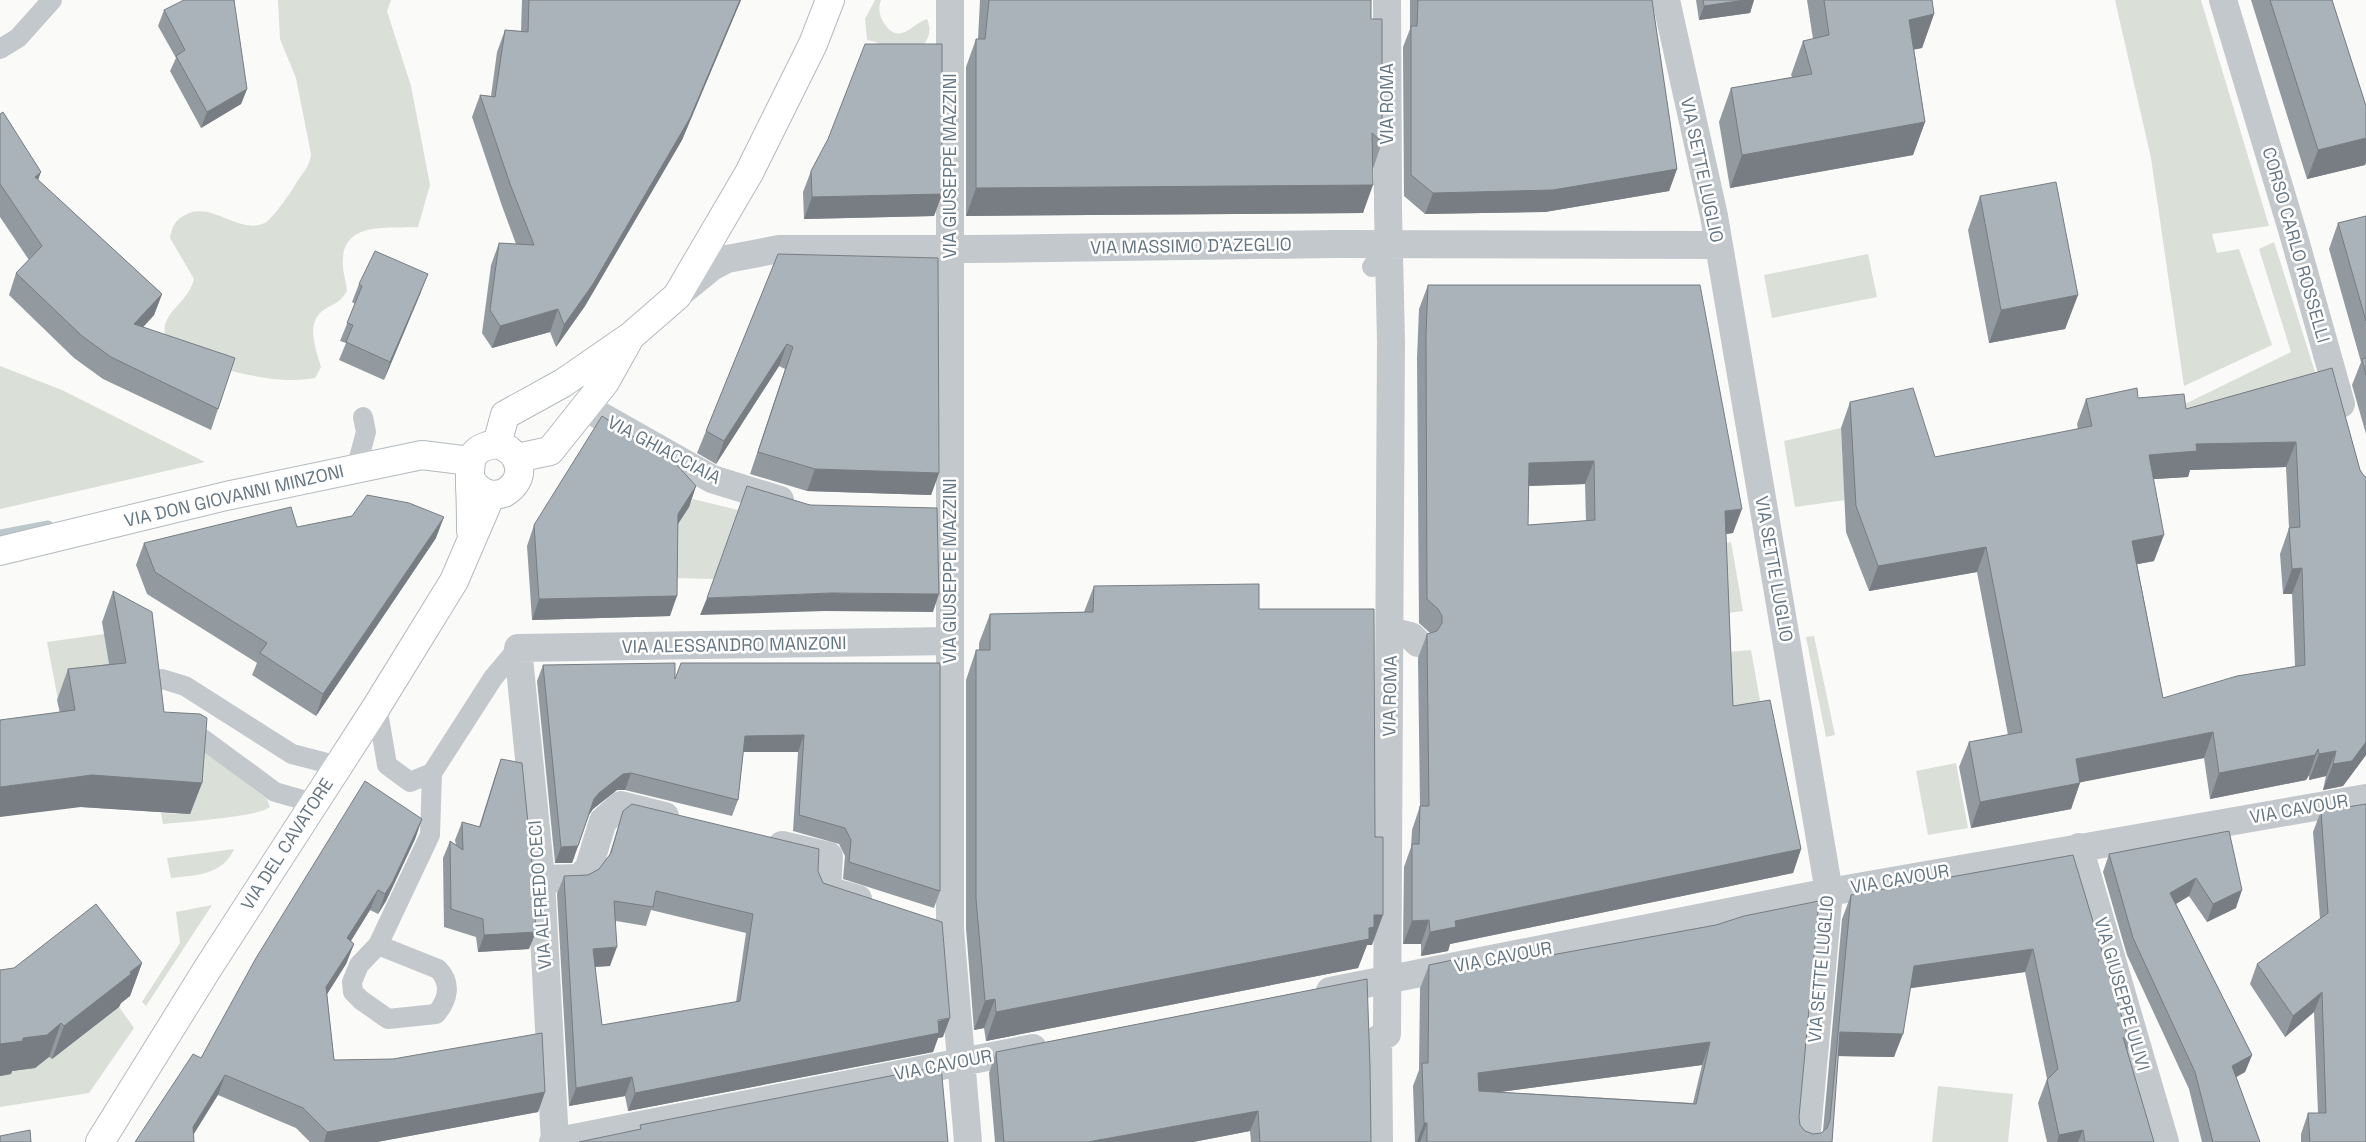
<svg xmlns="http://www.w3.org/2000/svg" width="2366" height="1142" font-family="'Space Grotesk',sans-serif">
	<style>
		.green { fill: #dadfd7 }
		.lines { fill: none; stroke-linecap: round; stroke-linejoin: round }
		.stream { stroke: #bbc7cb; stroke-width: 11 }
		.secondary-casing { stroke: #b3babf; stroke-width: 30 }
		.lane { stroke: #c3c8cc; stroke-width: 20 }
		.street { stroke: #c3c8cc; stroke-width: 28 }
		.secondary { stroke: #fff; stroke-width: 28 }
		.wall { fill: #929a9f; fill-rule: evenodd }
		.shaded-wall { fill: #777d82 }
		.building { fill: #aab3b9; stroke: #777d82; fill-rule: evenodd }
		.labels { text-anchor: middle; stroke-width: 5; stroke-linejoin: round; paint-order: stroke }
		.street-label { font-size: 18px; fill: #657683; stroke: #fff }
	</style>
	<rect width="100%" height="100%" fill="#fafaf8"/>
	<path class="green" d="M 278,0 L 391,0 L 387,11 L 411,86 L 430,185 L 418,227 C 385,229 339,220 343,268 C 344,276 346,283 347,291 C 337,307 331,303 320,313 C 306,327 317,352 321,367 L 315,378 C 270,386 220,367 176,356 C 145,315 186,311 194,279 L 170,238 C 172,226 175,220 187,214 C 214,202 238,235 265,223 C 272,219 289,195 294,187 C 300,175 310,168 311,154 L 296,78 L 280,39 Z
		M 875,0 L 881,0 C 878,8 879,15 884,23 C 900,47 912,23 927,19 C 932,30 929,38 922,47 L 885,53 L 876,42 L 867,40 L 865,19 Z
		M 2115,0 L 2201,0 L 2269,226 L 2212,234 L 2217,253 L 2239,249 L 2272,345 L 2184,386 L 2151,158 Z
		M 2274,242 L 2322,394 L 2185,432 L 2183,405 L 2291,352 L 2259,249 Z
		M 1868,254 L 1877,297 L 1772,318 L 1764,275 Z
		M 0,366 L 62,390 L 205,462 L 0,509 Z
		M 1841,428 L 1845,500 L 1795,507 L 1784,441 Z
		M 693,499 L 738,510 L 714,579 L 670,578 L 654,560 Z
		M 1731,542 L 1743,611 L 1728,613 L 1726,543 Z
		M 104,634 L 140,659 L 63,726 L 47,642 Z
		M 1814,636 L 1835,735 L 1826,737 L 1806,637 Z
		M 1751,650 L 1762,712 L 1731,717 L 1728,652 Z
		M 196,745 L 267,799 L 270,807 C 258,817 182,822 163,824 L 161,813 L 190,814 Z
		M 1956,763 L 1968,828 L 1928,835 L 1916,771 Z
		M 234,849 C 222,876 195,875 171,878 L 167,858 Z
		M 212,905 L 146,1006 L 142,1002 L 180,943 L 176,912 Z
		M 119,1007 L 134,1028 L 89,1093 L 0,1107 L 0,1076 L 11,1071 L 35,1068 L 49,1057 L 52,1059 Z
		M 1938,1086 L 2013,1094 L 2008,1142 L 1932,1142 Z"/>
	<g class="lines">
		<path class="stream" d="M 0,535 L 48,526"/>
		<g class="secondary-casing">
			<path id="secondary" d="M 497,444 L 505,415 L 563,383 L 631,336 L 677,296 L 749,173 L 813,44 L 830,0
				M 517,458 L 550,451 L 605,382 L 628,341
				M 470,478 C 478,492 489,498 504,493 C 528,479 522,452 497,444 C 467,448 470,463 470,487 C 471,501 471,516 471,531
				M 0,551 L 226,496 L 422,455 L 470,461
				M 100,1142 L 208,968 L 377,706 L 454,581 L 491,495"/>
		</g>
		<path class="lane" d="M 0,49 L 18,38 L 52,0
			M 1372,267 L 1388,245
			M 356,469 L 366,432 L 363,417
			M 162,679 L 185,686 L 292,754 L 338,766
			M 377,706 L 387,765 L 410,782 L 432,773 L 493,678 L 518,648
			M 181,727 L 203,739 L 275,792 L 314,803
			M 378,945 L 438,969 C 452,983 448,1000 436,1014 L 388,1019 L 361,1000 L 353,992 L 352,982 L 359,965 L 378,945 L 430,835 L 432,773"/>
		<path class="street" d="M 950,0 L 950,929 L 968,1142
			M 1666,0 L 1714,216 L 1829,892 L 1806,1142
			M 2223,0 L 2293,233 L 2341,404
			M 680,293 L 712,267 L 727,259 L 779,249 L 973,249 L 1334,244 L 1718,245
			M 585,407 L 712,479 L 780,500
			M 1390,631 L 1411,636 L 1418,643
			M 782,845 L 829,856 L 827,890 L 858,899
			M 2079,847 L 2165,1142
			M 541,879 L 580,878 L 589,867 L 603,821 L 621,805 L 665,816
			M 1330,991 L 1829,892 L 2366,798
			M 553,1142 L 1033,1048
			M 555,1142 L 541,879 L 518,648 L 950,641
			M 1379,1142 L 1378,1039 L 1387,1034 L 1391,342 L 1388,209 L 1387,0"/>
		<use href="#secondary" class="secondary"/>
	</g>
	<path class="wall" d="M 522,0 L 741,0 L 682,140 L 585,306 L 556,347 L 550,332 L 492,348 L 482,333 L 491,265 L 499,243 L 516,244 L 502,206 L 472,117 L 480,95 L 491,96 L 497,52 L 505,30 L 521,31 Z
		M 980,0 L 1371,0 L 1371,19 L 1382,142 L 1373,169 L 1363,213 L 966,216 L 966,67 L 976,39 L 978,39 Z
		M 1410,0 L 1652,0 L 1677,169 L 1669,191 L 1545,212 L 1425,214 L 1404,196 L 1403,47 L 1410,29 Z
		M 1696,0 L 1754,0 L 1750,13 L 1699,20 Z
		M 1807,0 L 1932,0 L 1934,14 L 1922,48 L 1914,49 L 1925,122 L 1913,155 L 1730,188 L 1719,122 L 1731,88 L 1792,77 L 1791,75 L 1803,41 L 1813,39 Z
		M 2251,0 L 2332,0 L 2366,106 L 2366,162 L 2365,165 L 2307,179 Z
		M 164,10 L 247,89 L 241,104 L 201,128 L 170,71 L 176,58 L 158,26 Z
		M 0,114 L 38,180 L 162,294 L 154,315 L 143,327 L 218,409 L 211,430 L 103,379 L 74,358 L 9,295 L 16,273 L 29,260 L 0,217 Z
		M 811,171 L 942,194 L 934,216 L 804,219 L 803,192 Z
		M 1980,196 L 2078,295 L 2065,329 L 1989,343 L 1968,230 Z
		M 2366,216 L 2366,434 L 2352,385 L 2361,362 L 2329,249 L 2338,223 Z
		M 778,254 L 939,473 L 931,495 L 807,491 L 750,474 L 785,369 L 779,366 L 716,464 L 697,453 L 706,431 Z
		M 359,284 L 421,292 L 384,380 L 339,360 L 346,343 L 340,341 L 355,304 L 352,302 Z
		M 1428,285 L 1733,533 L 1726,534 L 1733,706 L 1801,849 L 1793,873 L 1450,944 L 1448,951 L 1421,956 L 1421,944 L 1403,944 L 1404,867 L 1411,847 L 1412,830 L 1420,806 L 1418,658 L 1427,634 L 1430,633 L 1419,623 L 1417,358 L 1419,309 ZM 1585,484 L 1586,521 L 1528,525 L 1529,486 Z
		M 2332,368 L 2360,470 L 2364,476 L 2366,477 L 2366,755 L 2343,786 L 2323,790 L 2326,776 L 2309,780 L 2309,775 L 2306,780 L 2210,799 L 2204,758 L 2080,782 L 2071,809 L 1971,828 L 1959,767 L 1969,742 L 2008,735 L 1977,572 L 1869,591 L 1846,532 L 1841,428 L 1850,402 L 1935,457 L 2078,429 L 2077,424 L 2086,399 L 2138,398 L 2186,409 ZM 2286,467 L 2289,528 L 2280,554 L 2283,594 L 2292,594 L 2295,666 L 2163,698 L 2137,564 L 2154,561 L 2153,479 L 2188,477 L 2190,470 Z
		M 696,486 L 689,507 L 678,523 L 670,616 L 532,620 L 527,546 L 534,525 Z
		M 297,527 L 436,538 L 316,716 L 252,675 L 257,663 L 147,594 L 136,565 L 144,543 Z
		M 1094,586 L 1259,609 L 1372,945 L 1367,945 L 1358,968 L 986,1041 L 984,1028 L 974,1030 L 966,928 L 966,680 L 976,650 L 979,650 L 979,643 L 990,614 L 1084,612 Z
		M 113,591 L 164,712 L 202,783 L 190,814 L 81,807 L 57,700 L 68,669 L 109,664 L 102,622 Z
		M 940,663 L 940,891 L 934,908 L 843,879 L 845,856 L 839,844 L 793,831 L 798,752 L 743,752 L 738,800 L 732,816 L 625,790 L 617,790 L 593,809 L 589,815 L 572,863 L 555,863 L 537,681 L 543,665 L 675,679 Z
		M 501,759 L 529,949 L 478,952 L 476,937 L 444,927 L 443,858 L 450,841 L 456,845 L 455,840 L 462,822 L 479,827 L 495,776 Z
		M 623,811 L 818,871 L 823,883 L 943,1037 L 938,1038 L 933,1052 L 628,1111 L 625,1096 L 569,1106 L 557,894 L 564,876 L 588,875 L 599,869 L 609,856 ZM 651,910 L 746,933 L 736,1002 L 602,1025 L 595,967 L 610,966 L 616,921 L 646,926 Z
		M 2321,811 L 2366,1142 L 2301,1142 L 2301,1134 L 2308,1113 L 2318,1113 L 2314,1012 L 2285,1037 L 2250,984 L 2257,964 L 2320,919 L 2313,832 Z
		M 422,819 L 415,839 L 386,901 L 378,914 L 370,910 L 351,941 L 354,944 L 346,964 L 327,994 L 334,1060 L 545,1092 L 538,1112 L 377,1142 L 310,1142 L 296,1128 L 218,1095 L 135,1142 L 201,1058 Z
		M 2229,831 L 2236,908 L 2207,922 L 2189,896 L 2176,904 L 2252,1055 L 2245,1072 L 2236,1077 L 2260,1142 L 2202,1142 L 2189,1089 L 2127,955 L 2103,872 L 2109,854 Z
		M 2073,855 L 2130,1044 L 2127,1051 L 2154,1142 L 2047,1142 L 2038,1103 L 2047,1079 L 2025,972 L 1910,988 L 1894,1057 L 1838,1056 L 1832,1142 L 1415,1142 L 1413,1086 L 1419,1070 L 1420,988 L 1429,965 L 1464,971 L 1716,925 L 1799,1117 L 1800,1125 L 1805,1131 L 1813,1134 L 1821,1133 L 1823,1131 L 1842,919 L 1851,895 ZM 1702,1065 L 1693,1103 L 1500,1092 Z
		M 142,963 L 130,996 L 121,1003 L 119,1007 L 52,1059 L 49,1057 L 35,1068 L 12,1071 L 11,1074 L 0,1076 L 0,970 Z
		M 1367,979 L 1371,1142 L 1251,1142 L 1250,1131 L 1193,1142 L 995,1142 L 989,1073 L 996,1052 Z"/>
	<path class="shaded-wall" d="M 740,0 L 741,0 L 682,140 L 585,306 L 556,347 L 564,325 Z
		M 1745,0 L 1754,0 L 1750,13 L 1699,20 L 1704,6 Z
		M 1934,14 L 1922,48 L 1897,53 L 1909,20 Z
		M 247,89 L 241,104 L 201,128 L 207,112 Z
		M 1925,122 L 1913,155 L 1730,188 L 1742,155 Z
		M 2366,138 L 2366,162 L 2365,165 L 2307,179 L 2318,150 Z
		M 1677,169 L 1669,191 L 1545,212 L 1425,214 L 1433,193 Z
		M 41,172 L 33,194 L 35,177 Z
		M 1373,185 L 1363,213 L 966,216 L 976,188 Z
		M 942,194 L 934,216 L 804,219 L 812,197 Z
		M 428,274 L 421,292 L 384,380 L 390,362 Z
		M 162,294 L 154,315 L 127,345 L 134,324 Z
		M 2078,295 L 2065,329 L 1989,343 L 2001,310 Z
		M 558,309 L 550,332 L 492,348 L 500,326 Z
		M 787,344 L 779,366 L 716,464 L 724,441 Z
		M 2296,442 L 2286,467 L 2190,470 L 2188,477 L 2139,480 L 2149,455 L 2196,444 Z
		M 1594,461 L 1585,484 L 1520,486 L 1529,463 Z
		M 815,469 L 939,473 L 931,495 L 807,491 Z
		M 696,486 L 689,507 L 671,535 L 678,514 Z
		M 1742,509 L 1733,533 L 1716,535 L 1725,511 Z
		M 444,517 L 436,538 L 316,716 L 323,694 Z
		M 2164,535 L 2154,561 L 2123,567 L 2132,541 Z
		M 1986,547 L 1977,572 L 1869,591 L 1878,566 Z
		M 2302,568 L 2292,594 L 2283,594 L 2292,569 Z
		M 831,593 L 939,594 L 933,612 L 825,611 L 700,615 L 707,598 Z
		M 677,596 L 670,616 L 532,620 L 539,599 Z
		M 2213,732 L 2204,758 L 2067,785 L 2076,759 Z
		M 804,735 L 798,752 L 739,752 L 745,736 Z
		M 2366,742 L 2366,755 L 2343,786 L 2323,790 L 2333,764 Z
		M 2318,749 L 2309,775 L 2306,780 L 2210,799 L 2219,773 Z
		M 2336,751 L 2326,776 L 2309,780 L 2319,754 Z
		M 631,773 L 625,790 L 617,790 L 593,809 L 588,816 L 594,799 L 599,793 L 623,774 Z
		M 92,775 L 202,783 L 190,814 L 81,807 L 0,817 L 0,787 Z
		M 2080,783 L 2071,809 L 1971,828 L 1980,802 Z
		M 422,819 L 415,839 L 386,901 L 378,914 L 385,894 Z
		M 578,846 L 572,863 L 555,863 L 561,847 Z
		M 1801,849 L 1793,873 L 1450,944 L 1448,951 L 1421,956 L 1430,932 L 1455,921 Z
		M 2196,878 L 2189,896 L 2164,911 L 2170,893 Z
		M 378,890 L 370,910 L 340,958 L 347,938 Z
		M 2242,890 L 2236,908 L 2207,922 L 2213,904 Z
		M 1374,915 L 1383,915 L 1372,945 L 1367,945 L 1358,968 L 986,1041 L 996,1012 Z
		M 1429,920 L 1421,944 L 1403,944 L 1412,921 Z
		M 536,932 L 529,949 L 478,952 L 484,935 Z
		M 354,944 L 346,964 L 319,1007 L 326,987 Z
		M 617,947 L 610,966 L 586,967 L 593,949 Z
		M 2033,949 L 2025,972 L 1905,989 L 1914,966 Z
		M 142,963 L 130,996 L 121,1003 L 119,1007 L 52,1059 L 64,1026 Z
		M 2322,992 L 2314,1012 L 2285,1037 L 2293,1016 Z
		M 995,999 L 984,1028 L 974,1030 L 985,1001 Z
		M 950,1018 L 943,1037 L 938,1038 L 933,1052 L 628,1111 L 635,1093 Z
		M 61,1023 L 49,1057 L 35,1068 L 12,1071 L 11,1074 L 0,1076 L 0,1044 L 23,1038 Z
		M 1840,1032 L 1903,1034 L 1894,1057 L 1836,1056 Z
		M 1710,1042 L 1702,1065 L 1470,1096 L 1478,1073 Z
		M 2252,1055 L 2245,1072 L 2226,1083 L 2232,1066 Z
		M 225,1075 L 218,1095 L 189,1142 L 193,1127 Z
		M 632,1077 L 625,1096 L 569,1106 L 576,1088 Z
		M 545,1092 L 538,1112 L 377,1142 L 324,1142 L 327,1132 Z
		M 1258,1111 L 1250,1131 L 1193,1142 L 1088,1142 Z
		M 1424,1123 L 1427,1123 L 1420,1142 L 1417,1142 Z
		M 2083,1130 L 2078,1142 L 2057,1142 L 2059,1135 Z"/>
	<path class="building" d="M 184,0 L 234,0 L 247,89 L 207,112 L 176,56 L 185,50 L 164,10 Z
		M 529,0 L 740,0 L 690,118 L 593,284 L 564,325 L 558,309 L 500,326 L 490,310 L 499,243 L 534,245 L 510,184 L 480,95 L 495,97 L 505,30 L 528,32 Z
		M 989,0 L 1371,0 L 1371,19 L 1382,19 L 1382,142 L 1372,133 L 1373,185 L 976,188 L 976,39 L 985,39 Z
		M 1418,0 L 1652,0 L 1677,169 L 1553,190 L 1433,193 L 1411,175 L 1411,26 L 1417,26 Z
		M 1703,0 L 1745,0 L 1704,6 Z
		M 1824,0 L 1932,0 L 1934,14 L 1909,20 L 1925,122 L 1742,155 L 1731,88 L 1812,74 L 1803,41 L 1829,35 Z
		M 2270,0 L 2332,0 L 2366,106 L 2366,138 L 2318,150 Z
		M 865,44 L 942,44 L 942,194 L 812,197 L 811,171 L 828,139 Z
		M 3,112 L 41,172 L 35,177 L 162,294 L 134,324 L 235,358 L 218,409 L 111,357 L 82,336 L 16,273 L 42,246 L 0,184 L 0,114 Z
		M 2056,182 L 2078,295 L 2001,310 L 1980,196 Z
		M 2366,216 L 2366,321 L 2338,223 Z
		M 375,251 L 428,274 L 390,362 L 346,342 L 353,325 L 347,323 L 362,286 L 359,284 Z
		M 778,254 L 938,258 L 939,473 L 815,469 L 758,452 L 793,347 L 787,344 L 724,441 L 706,431 Z
		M 1428,285 L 1700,285 L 1742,509 L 1725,511 L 1733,706 L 1770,700 L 1801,849 L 1455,921 L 1456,927 L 1430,932 L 1429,920 L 1412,921 L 1412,844 L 1419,844 L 1420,806 L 1429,806 L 1427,634 L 1437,631 L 1442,623 L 1442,616 L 1438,609 L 1427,599 L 1426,334 ZM 1594,461 L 1595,520 L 1528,525 L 1529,463 Z
		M 2366,358 L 2366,375 L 2362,359 Z
		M 2332,368 L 2360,470 L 2364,476 L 2366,477 L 2366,742 L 2352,761 L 2333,764 L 2336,751 L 2319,754 L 2318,749 L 2315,755 L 2219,773 L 2213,732 L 2076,759 L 2080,783 L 1980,802 L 1969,742 L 2022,732 L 1986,547 L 1878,566 L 1856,506 L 1850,402 L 1913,388 L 1935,457 L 2092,426 L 2086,399 L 2137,388 L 2138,398 L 2184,394 L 2186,409 ZM 2296,442 L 2300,527 L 2289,528 L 2292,569 L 2302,568 L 2305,665 L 2237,676 L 2163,698 L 2132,541 L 2164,535 L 2149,455 L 2197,451 L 2196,444 Z
		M 602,416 L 677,465 L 696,486 L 678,514 L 677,596 L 539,599 L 534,525 Z
		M 747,486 L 810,505 L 937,508 L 939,594 L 831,593 L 707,598 Z
		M 367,495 L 409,503 L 444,517 L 323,694 L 260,653 L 267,643 L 155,572 L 144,543 L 291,507 L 297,527 L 352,516 Z
		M 1259,584 L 1259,609 L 1374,609 L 1375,837 L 1383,837 L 1383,915 L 1374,915 L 1374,927 L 1369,928 L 1369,939 L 996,1012 L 995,999 L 985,1001 L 976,899 L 976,650 L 990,650 L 990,614 L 1093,612 L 1094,586 Z
		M 113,591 L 152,612 L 164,712 L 200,714 L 207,718 L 202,783 L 92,775 L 0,787 L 0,720 L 75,710 L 68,669 L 126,663 Z
		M 675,663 L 675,679 L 681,663 L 940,663 L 940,891 L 849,862 L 851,840 L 845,828 L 799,815 L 804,735 L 745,736 L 738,800 L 631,773 L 623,774 L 599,793 L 594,799 L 578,846 L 561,847 L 543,665 Z
		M 501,759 L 522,763 L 532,863 L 536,932 L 484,935 L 483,919 L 451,909 L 450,841 L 463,850 L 462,822 L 480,827 Z
		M 365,781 L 422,819 L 393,881 L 385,894 L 378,890 L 347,938 L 354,944 L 326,987 L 334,1060 L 393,1059 L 542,1033 L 545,1092 L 327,1132 L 303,1108 L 225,1075 L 193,1127 L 194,1142 L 135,1142 L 193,1054 L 201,1058 L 256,958 Z
		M 632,804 L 819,849 L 818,871 L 823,883 L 942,922 L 950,1018 L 938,1020 L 939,1033 L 635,1093 L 632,1077 L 576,1088 L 564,876 L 588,875 L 599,869 L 611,853 L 623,811 ZM 656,891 L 753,914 L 740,1001 L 602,1025 L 593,949 L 617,947 L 614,901 L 653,907 Z
		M 2366,804 L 2366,1142 L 2310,1142 L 2308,1113 L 2326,1113 L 2322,992 L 2293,1016 L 2257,964 L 2328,913 L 2321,811 Z
		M 2229,831 L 2242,890 L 2213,904 L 2196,878 L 2170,893 L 2252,1055 L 2232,1066 L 2260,1142 L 2213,1142 L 2195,1072 L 2133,938 L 2109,854 Z
		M 2073,855 L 2130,1044 L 2123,1037 L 2154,1142 L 2085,1142 L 2083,1130 L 2059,1135 L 2047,1080 L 2058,1069 L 2033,949 L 1914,966 L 1903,1034 L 1840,1032 L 1832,1142 L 1427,1142 L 1427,1123 L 1424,1123 L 1422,1063 L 1428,1063 L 1429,965 L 1462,958 L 1464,971 L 1716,925 L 1744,916 L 1819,901 L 1799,1117 L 1800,1125 L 1805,1131 L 1813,1134 L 1821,1133 L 1827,1128 L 1830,1120 L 1851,895 ZM 1710,1042 L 1696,1104 L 1479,1091 L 1478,1073 Z
		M 96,904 L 142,963 L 130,972 L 131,974 L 64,1026 L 61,1023 L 47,1035 L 23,1038 L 23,1041 L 0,1044 L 0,970 L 14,968 Z
		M 1367,979 L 1370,1066 L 1371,1142 L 1260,1142 L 1258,1111 L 1088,1142 L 1004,1142 L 996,1052 Z
		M 941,1066 L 948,1142 L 579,1142 L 641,1129 L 640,1125 Z
		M 30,1130 L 31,1142 L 0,1142 L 0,1136 Z"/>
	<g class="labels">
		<g class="street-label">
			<text transform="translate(1387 104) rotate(-90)" y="6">VIA ROMA</text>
			<text transform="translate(950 166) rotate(-90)" y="6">VIA GIUSEPPE MAZZINI</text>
			<text transform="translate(1702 170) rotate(78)" y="6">VIA SETTE LUGLIO</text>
			<text transform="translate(2296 245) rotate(74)" y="6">CORSO CARLO ROSSELLI</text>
			<text transform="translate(1191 246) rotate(-1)" y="6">VIA MASSIMO D'AZEGLIO</text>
			<text transform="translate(664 450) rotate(28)" y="6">VIA GHIACCIAIA</text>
			<text transform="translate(234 496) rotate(-13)" y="6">VIA DON GIOVANNI MINZONI</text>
			<text transform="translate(1774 569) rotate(80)" y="6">VIA SETTE LUGLIO</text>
			<text transform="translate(950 571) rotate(-90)" y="6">VIA GIUSEPPE MAZZINI</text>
			<text transform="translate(734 645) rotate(-1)" y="6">VIA ALESSANDRO MANZONI</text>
			<text transform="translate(1390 696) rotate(-89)" y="6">VIA ROMA</text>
			<text transform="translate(2299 809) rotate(-10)" y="6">VIA CAVOUR</text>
			<text transform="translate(287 844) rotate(-57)" y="6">VIA DEL CAVATORE</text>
			<text transform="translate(1900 879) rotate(-10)" y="6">VIA CAVOUR</text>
			<text transform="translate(540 895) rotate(-94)" y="6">VIA ALFREDO CECI</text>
			<text transform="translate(1503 957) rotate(-11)" y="6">VIA CAVOUR</text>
			<text transform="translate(1821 969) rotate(-85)" y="6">VIA SETTE LUGLIO</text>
			<text transform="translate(2122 994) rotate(74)" y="6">VIA GIUSEPPE ULIVI</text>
			<text transform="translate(943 1065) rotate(-11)" y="6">VIA CAVOUR</text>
		</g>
	</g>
</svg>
